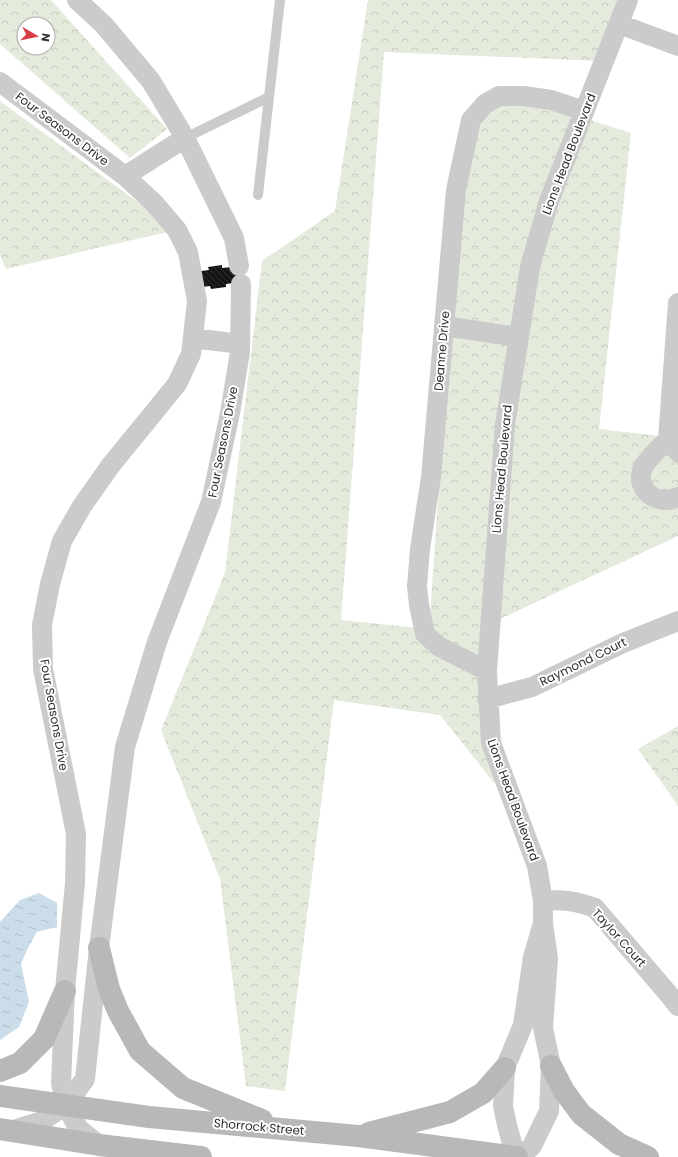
<svg xmlns="http://www.w3.org/2000/svg" width="678" height="1157" font-family="Poppins,sans-serif">
	<style>
		.forest { fill: url(#forest-crowns); fill-rule: evenodd }
		.water { fill: url(#water-ripples) }
		.building { fill: url(#building-back-hatch) }
		.lines { fill: none; stroke-linecap: round; stroke-linejoin: round }
		.lane { stroke: #cbcbcb; stroke-width: 10 }
		.street { stroke: #cbcbcb; stroke-width: 20 }
		.secondary { stroke: #b8b8b8; stroke-width: 22 }
		.labels { text-anchor: middle; stroke-width: 4; stroke-linejoin: round; paint-order: stroke }
		.street-label { font-size: 12px; fill: #2e2e2e; stroke: #fff }
	</style>
	<defs>
		<pattern id="forest-crowns" width="20" height="18" patternUnits="userSpaceOnUse"><rect width="20" height="18" fill="#e4ebdd"/><path d="M2 6a3 3 0 1 1 6 0M12 15a3 3 0 1 1 6 0" fill="none" stroke="#c4cabe"/></pattern>
		<pattern id="water-ripples" width="26" height="14" patternUnits="userSpaceOnUse"><rect width="26" height="14" fill="#cbdde9"/><path d="M2 4q2-2 4 0t4 0M15 11q2-2 4 0t4 0" fill="none" stroke="#afbec8"/></pattern>
		<pattern id="building-back-hatch" width="6" height="6" patternUnits="userSpaceOnUse"><rect width="6" height="6" fill="#151515"/><path d="M-1 5l2 2M0 0l6 6M5-1l2 2" fill="none" stroke="#2f2f2f"/></pattern>
	</defs>
	<rect width="100%" height="100%" fill="#fff"/>
	<path class="forest" d="M 0,0 L 51,0 L 167,129 L 130,158 L 0,44 ZM 24,24 L 48,24 L 48,48 L 24,48 Z
		M 368,0 L 624,0 L 602,61 L 384,52 L 341,620 L 429,629 L 464,137 L 508,94 L 631,133 L 599,429 L 678,438 L 678,536 L 489,624 L 495,784 L 440,715 L 334,700 L 285,1091 L 246,1086 L 220,879 L 161,730 L 225,573 L 262,261 L 335,211 Z
		M 0,101 L 176,230 L 6,269 L 0,255 Z
		M 678,726 L 678,806 L 638,749 Z"/>
	<path class="water" d="M 39,893 L 57,903 L 57,927 L 37,932 L 27,950 L 21,964 L 29,1002 L 19,1027 L 0,1040 L 0,922 L 20,900 Z"/>
	<path class="building" d="M 222,265 L 222,268 L 242,266 L 244,282 L 226,284 L 226,287 L 211,289 L 210,286 L 195,288 L 193,272 L 209,270 L 208,267 Z"/>
	<g class="lines">
		<path class="lane" d="M 185,138 L 269,97 L 280,0
			M 258,195 L 269,97"/>
		<path class="street" d="M 77,0 L 104,25 L 151,81 L 185,138 L 234,238 L 239,266
			M 619,24 L 678,46
			M 0,82 L 125,176 L 154,203 L 177,230 L 188,252 L 197,301 L 191,354 L 177,384 L 111,465 L 82,506 L 62,541 L 50,584 L 42,625 L 43,669 L 76,834 L 75,883 L 65,991 L 61,1083 L 66,1105 L 78,1128 L 99,1145
			M 125,176 L 185,138
			M 444,326 L 518,337
			M 193,338 L 240,344
			M 668,439 L 678,303
			M 678,452 L 668,439 C 661,447 651,455 645,464 C 631,487 656,508 678,497
			M 487,671 L 438,646 L 425,634 L 419,605 L 417,586 L 420,549 L 431,477 L 456,190 L 471,120 L 485,104 L 499,96 L 524,96 L 551,100 L 584,111
			M 487,699 L 532,687 L 623,643 L 678,621
			M 543,901 C 563,899 576,901 595,908 L 671,997 L 678,1006
			M 543,923 L 543,901 L 537,866 L 491,743 L 487,671 L 505,425 L 530,267 L 549,201 L 628,0
			M 10,1131 L 42,1121 L 66,1105 L 85,1079 L 99,948 L 125,747 L 157,642 L 211,502 L 230,413 L 240,352 L 241,284
			M 520,1157 L 513,1147 L 507,1125 L 503,1106 L 505,1068 L 523,1025 L 533,957 L 543,923 L 548,959 L 543,1028 L 551,1066 L 549,1111 L 532,1146 L 520,1157"/>
		<path class="secondary" d="M 99,948 L 109,989 L 118,1011 L 140,1051 L 183,1088 L 262,1120
			M 551,1066 L 564,1091 L 581,1114 L 619,1144 L 648,1157
			M 0,1071 L 20,1063 L 44,1039 L 65,991
			M 0,1096 L 149,1117 L 358,1136 L 517,1157
			M 0,1129 L 99,1145 L 201,1157
			M 369,1133 L 450,1112 L 483,1093 L 505,1068"/>
	</g>
	<g class="labels">
		<g class="street-label">
			<text transform="translate(62 129) rotate(37)" y="4">Four Seasons Drive</text>
			<text transform="translate(569 154) rotate(-69)" y="4">Lions Head Boulevard</text>
			<text transform="translate(442 351) rotate(-85)" y="4">Deanne Drive</text>
			<text transform="translate(223 442) rotate(-79)" y="4">Four Seasons Drive</text>
			<text transform="translate(502 469) rotate(-85)" y="4">Lions Head Boulevard</text>
			<text transform="translate(583 662) rotate(-26)" y="4">Raymond Court</text>
			<text transform="translate(54 715) rotate(80)" y="4">Four Seasons Drive</text>
			<text transform="translate(513 800) rotate(70)" y="4">Lions Head Boulevard</text>
			<text transform="translate(619 938) rotate(48)" y="4">Taylor Court</text>
			<text transform="translate(259 1127) rotate(5)" y="4">Shorrock Street</text>
		</g>
	</g>
	<g transform="translate(36 36) rotate(99)"><circle r="19" fill="#ffffff" stroke="#ababab"/>
	<path d="M0-3L7 15L0 10L-7 15Z" fill="#d83e48"/>
	<text y="-6" font-size="11" font-weight="bold" text-anchor="middle" fill="#2e2e2e">N</text>
	</g>
</svg>
